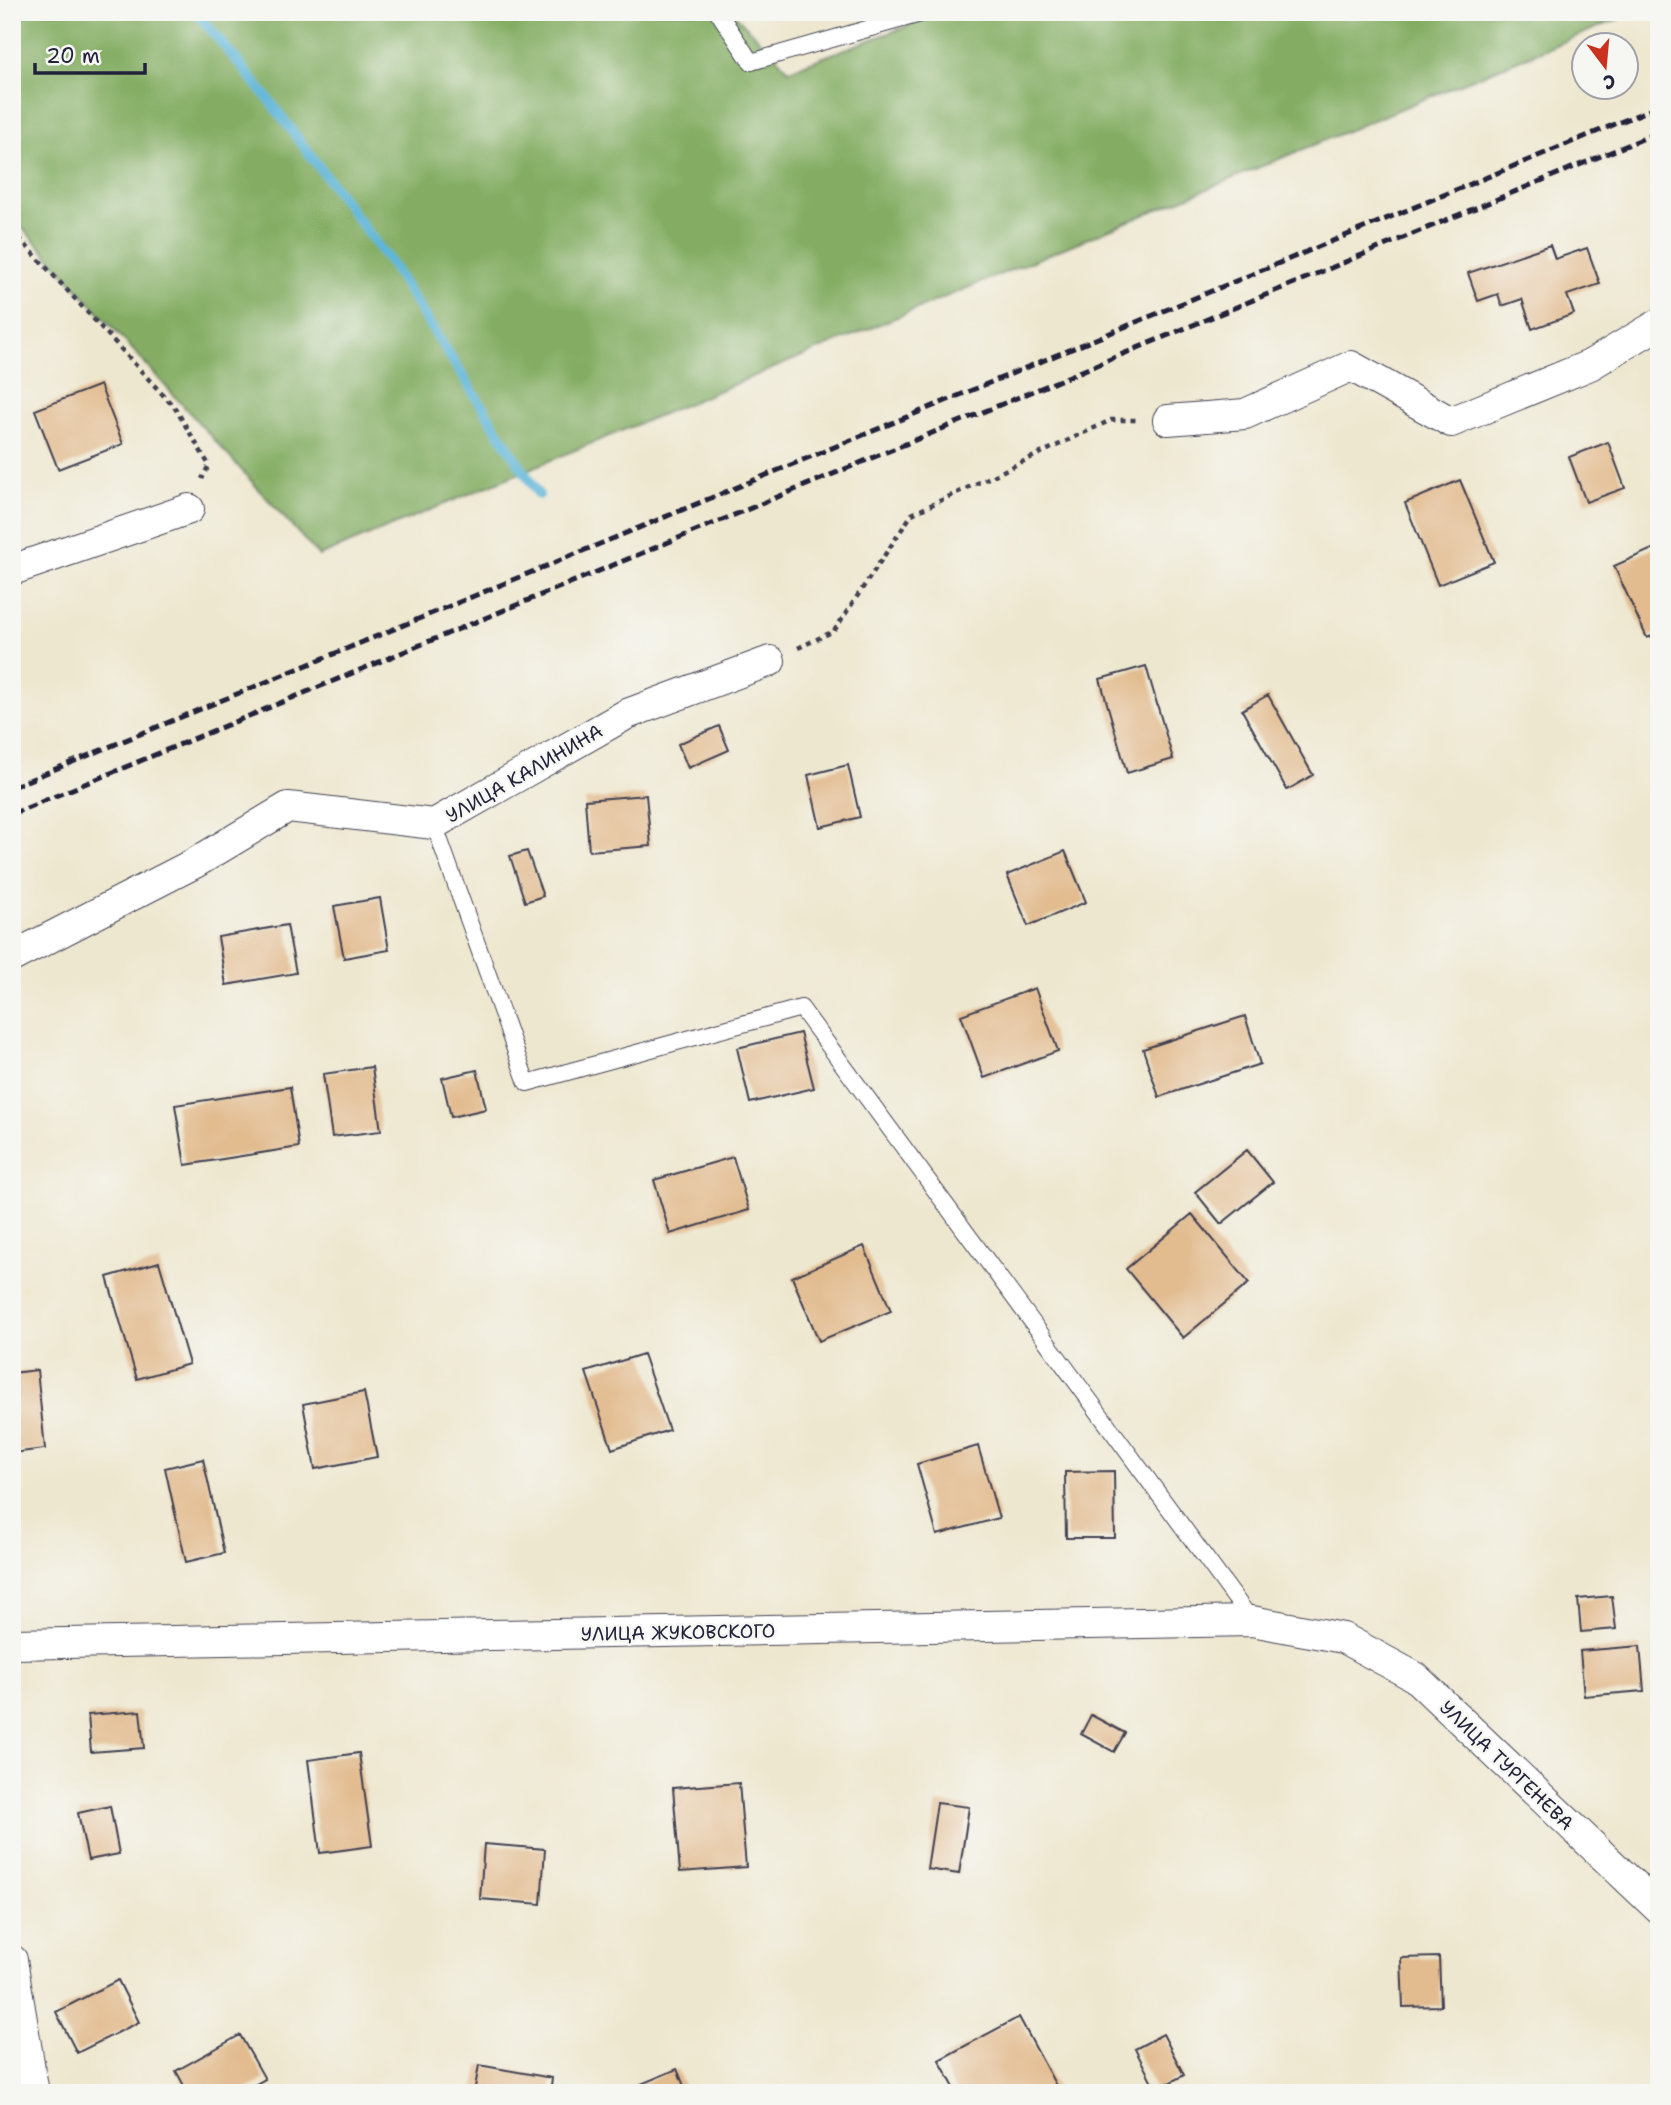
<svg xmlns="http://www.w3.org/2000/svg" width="1671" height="2105" font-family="'Shantell Sans',sans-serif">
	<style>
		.forest { fill: #84ad64; stroke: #536850; stroke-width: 2 }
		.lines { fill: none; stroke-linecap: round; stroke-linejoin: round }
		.stream { stroke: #5ab4d8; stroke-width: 10 }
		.building { fill: #e2bb8f }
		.lane-casing { stroke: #414051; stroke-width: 18 }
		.street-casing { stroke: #414051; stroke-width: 32 }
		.path { stroke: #414051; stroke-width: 4.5; stroke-dasharray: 5 5; stroke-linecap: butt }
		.lane { stroke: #fff; stroke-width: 16 }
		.street { stroke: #fff; stroke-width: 30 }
		.rail { stroke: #22223b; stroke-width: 5; stroke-dasharray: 10 5; stroke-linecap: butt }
		.labels { text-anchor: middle; stroke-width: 5; stroke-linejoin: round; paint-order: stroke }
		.street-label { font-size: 19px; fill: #22223b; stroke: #f6f6f2 }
	</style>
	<rect width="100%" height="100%" fill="#f6f6f2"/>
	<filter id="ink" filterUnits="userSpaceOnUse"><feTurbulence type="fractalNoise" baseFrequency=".0143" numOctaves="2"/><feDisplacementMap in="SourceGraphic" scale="14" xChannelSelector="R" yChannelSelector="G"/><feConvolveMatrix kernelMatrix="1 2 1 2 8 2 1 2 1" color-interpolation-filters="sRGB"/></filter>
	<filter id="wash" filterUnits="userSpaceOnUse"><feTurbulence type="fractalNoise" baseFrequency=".00686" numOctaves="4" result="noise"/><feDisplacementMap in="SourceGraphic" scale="28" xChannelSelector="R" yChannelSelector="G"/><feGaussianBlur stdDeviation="1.57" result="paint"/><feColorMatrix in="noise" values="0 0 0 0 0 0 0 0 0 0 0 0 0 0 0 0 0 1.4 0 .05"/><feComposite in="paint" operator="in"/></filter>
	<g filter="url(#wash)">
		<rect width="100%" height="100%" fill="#eee7cf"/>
		<path class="forest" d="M 12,12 L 732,12 L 789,70 L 945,12 L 1635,12 L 319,556 L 12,216 Z"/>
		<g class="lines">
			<path class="stream" d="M 196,12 L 266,96 L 389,261 L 539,495"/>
		</g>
		<g id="blocks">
			<path class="building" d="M 1550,245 L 1555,259 L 1587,248 L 1600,284 L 1567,295 L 1574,314 L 1532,329 L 1522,299 L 1502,306 L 1498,294 L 1478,301 L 1468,273 Z
				M 100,385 L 123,444 L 58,469 L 35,410 Z
				M 1608,442 L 1625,488 L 1586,502 L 1569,457 Z
				M 1460,480 L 1494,562 L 1438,585 L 1405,503 Z
				M 1659,546 L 1659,633 L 1647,638 L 1614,566 Z
				M 1146,666 L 1173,759 L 1127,773 L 1100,679 Z
				M 1268,695 L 1313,775 L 1287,790 L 1242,710 Z
				M 719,726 L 729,750 L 688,768 L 678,744 Z
				M 848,765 L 860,817 L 820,827 L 808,775 Z
				M 646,795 L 651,846 L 589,851 L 585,800 Z
				M 527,851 L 543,896 L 525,902 L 510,856 Z
				M 1065,851 L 1086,902 L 1028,926 L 1007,875 Z
				M 380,898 L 389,950 L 344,958 L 334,906 Z
				M 287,925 L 296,973 L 226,985 L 218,937 Z
				M 1035,988 L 1058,1051 L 984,1078 L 961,1015 Z
				M 1245,1016 L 1260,1064 L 1159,1097 L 1143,1049 Z
				M 800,1033 L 814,1088 L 750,1103 L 737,1048 Z
				M 372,1067 L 381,1131 L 332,1137 L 323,1074 Z
				M 477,1070 L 486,1109 L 451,1117 L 442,1078 Z
				M 290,1087 L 299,1147 L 185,1165 L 175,1105 Z
				M 1247,1150 L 1273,1182 L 1221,1224 L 1195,1192 Z
				M 733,1157 L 749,1210 L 670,1234 L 654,1180 Z
				M 1192,1214 L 1249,1283 L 1183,1338 L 1126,1269 Z
				M 864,1246 L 891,1311 L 819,1341 L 792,1277 Z
				M 159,1262 L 189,1364 L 137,1379 L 107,1277 Z
				M 643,1354 L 669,1430 L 612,1449 L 586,1372 Z
				M 37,1370 L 45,1449 L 12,1453 L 12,1373 Z
				M 364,1392 L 377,1457 L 315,1469 L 303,1404 Z
				M 978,1446 L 999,1518 L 937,1535 L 917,1464 Z
				M 203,1459 L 224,1553 L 186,1562 L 165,1468 Z
				M 1114,1471 L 1115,1538 L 1066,1538 L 1065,1472 Z
				M 1612,1596 L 1616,1629 L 1581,1632 L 1578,1599 Z
				M 1640,1646 L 1644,1691 L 1584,1696 L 1580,1651 Z
				M 140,1711 L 144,1748 L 91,1752 L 88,1715 Z
				M 1091,1715 L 1125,1733 L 1114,1752 L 1081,1734 Z
				M 359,1753 L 372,1846 L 320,1853 L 308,1760 Z
				M 739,1783 L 746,1867 L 680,1872 L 673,1788 Z
				M 937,1803 L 969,1807 L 959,1874 L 927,1869 Z
				M 110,1806 L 119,1854 L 88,1860 L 78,1813 Z
				M 484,1844 L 545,1849 L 541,1904 L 480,1899 Z
				M 1439,1957 L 1441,2006 L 1403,2007 L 1401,1958 Z
				M 118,1980 L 139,2022 L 77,2053 L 56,2012 Z
				M 1019,2017 L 1060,2093 L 957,2093 L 939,2060 Z
				M 1163,2034 L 1184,2075 L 1156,2090 L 1135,2049 Z
				M 240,2035 L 265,2079 L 240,2093 L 188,2093 L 176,2071 Z
				M 479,2065 L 552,2078 L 550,2093 L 474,2093 Z
				M 677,2069 L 687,2093 L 644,2093 L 641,2084 Z"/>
		</g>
	</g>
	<g filter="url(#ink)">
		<use href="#blocks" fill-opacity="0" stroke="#414051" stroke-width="2"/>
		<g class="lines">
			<g class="lane-casing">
				<path id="lane" d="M 718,12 L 751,62 L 927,12
					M 434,824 L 527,1083 L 801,1008 L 1252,1621"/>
			</g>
			<g class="street-casing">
				<path id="street" d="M 1168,420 L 1245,414 L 1351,366 L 1451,422 L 1590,365 L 1659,324
					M 12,570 L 189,509
					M 12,957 L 195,863 L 288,807 L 434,824 L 627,714 L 770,661
					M 12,1644 L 1252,1621 L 1343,1638 L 1415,1677 L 1659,1909
					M 12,1960 L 34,2093"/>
			</g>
			<path class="path" d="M 12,230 L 175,408 L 209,465 L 202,479
				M 798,648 L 834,631 L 912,514 L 1111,420 L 1136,420"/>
			<use href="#lane" class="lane"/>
			<use href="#street" class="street"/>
			<path class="rail" d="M 12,787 L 1659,106
				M 12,814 L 1659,132"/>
		</g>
	</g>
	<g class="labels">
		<g class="street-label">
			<text transform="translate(524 773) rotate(-30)" y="7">УЛИЦА КАЛИНИНА</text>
			<text transform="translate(678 1632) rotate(-1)" y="7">УЛИЦА ЖУКОВСКОГО</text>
			<text transform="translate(1507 1765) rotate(44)" y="7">УЛИЦА ТУРГЕНЕВА</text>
		</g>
	</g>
	<rect width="1671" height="2105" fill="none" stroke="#f6f6f2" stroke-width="42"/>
	<g transform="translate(1605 66) rotate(164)"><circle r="33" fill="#f6f6f2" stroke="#a1a1a9" stroke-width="2"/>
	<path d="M0-5L12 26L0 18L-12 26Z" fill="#c8321e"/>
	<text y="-10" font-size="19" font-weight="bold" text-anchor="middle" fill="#22223b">С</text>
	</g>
	<path d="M35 63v10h110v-10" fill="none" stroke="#22223b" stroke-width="3.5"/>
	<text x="46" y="63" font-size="21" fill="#22223b" stroke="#f6f6f2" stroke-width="5" paint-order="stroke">20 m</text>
</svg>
